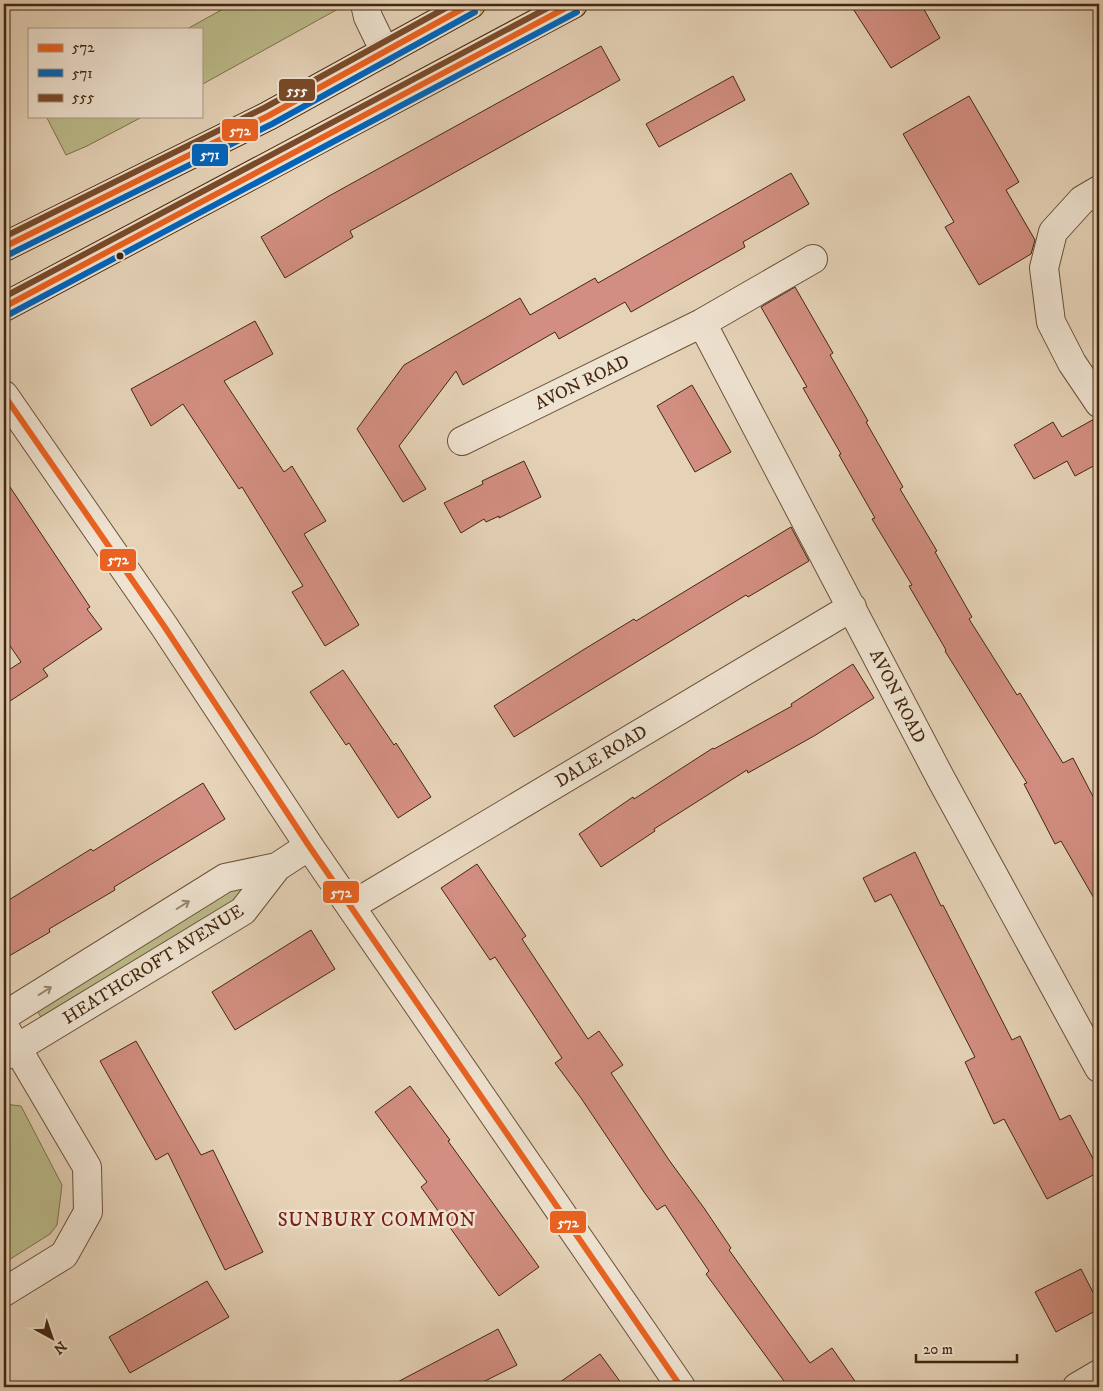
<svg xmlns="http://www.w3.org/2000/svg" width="1103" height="1391" font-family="'IM FELL DW Pica',serif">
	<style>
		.green { fill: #bbba8a; stroke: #7f704d }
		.building { fill: #d28e80; stroke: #432710 }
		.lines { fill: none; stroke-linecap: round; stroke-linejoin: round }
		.street-casing { stroke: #6c523a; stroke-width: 30 }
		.highway-casing { stroke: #432710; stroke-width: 30 }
		.street { stroke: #eee2d0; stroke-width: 28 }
		.highway { stroke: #e2b97c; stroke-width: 28 }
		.bus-1-casing { stroke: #eee2d0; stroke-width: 10 }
		.bus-2-casing { stroke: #eee2d0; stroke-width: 10 }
		.bus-3-casing { stroke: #eee2d0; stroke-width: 10 }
		.bus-1 { stroke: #e96221; stroke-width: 6 }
		.bus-2 { stroke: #0065bd; stroke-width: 6 }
		.bus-3 { stroke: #7a4b2a; stroke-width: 6 }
		.oneway { stroke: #988470 }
		.bus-dot { fill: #432710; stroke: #eee2d0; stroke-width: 2 }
		.labels { text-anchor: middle; stroke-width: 5; stroke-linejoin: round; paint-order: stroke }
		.street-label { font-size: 18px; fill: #432710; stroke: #eee2d0 }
		.neighbourhood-label { font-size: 19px; letter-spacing: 1px; fill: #7a1f14; stroke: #eee2d0 }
		.line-badge { stroke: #eee2d0; stroke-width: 2 }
		.badge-label { font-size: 14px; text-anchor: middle; font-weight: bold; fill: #fff }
	</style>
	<rect width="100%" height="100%" fill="#e5d2b7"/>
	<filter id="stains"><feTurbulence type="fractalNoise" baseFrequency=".004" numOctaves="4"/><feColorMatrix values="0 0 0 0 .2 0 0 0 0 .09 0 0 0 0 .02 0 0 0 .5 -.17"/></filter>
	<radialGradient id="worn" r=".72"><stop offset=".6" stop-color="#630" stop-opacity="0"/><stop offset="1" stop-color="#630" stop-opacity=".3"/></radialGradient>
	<path class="green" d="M 232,4 L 347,4 L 201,85 L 201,29 L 187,29 Z
		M 50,116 L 144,116 L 87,146 L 66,155 L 47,118 Z
		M 244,883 L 249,894 L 45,1023 L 37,1011 Z
		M 4,1104 L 21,1106 L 62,1185 L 57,1225 L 50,1234 L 4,1263 Z"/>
	<path class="building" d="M 850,4 L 921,4 L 940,38 L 891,68 Z
		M 601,46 L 620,80 L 350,231 L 353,237 L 285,278 L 261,237 L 329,196 Z
		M 733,76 L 745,100 L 659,147 L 646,124 Z
		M 969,96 L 1019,182 L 1006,190 L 1035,240 L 1031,254 L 979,285 L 945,227 L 954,222 L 903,134 Z
		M 791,173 L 809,204 L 743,242 L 745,247 L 631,312 L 625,302 L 559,339 L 555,332 L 463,385 L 456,371 L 399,446 L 426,489 L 403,502 L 357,429 L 404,365 L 520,298 L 530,315 L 595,278 L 598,283 Z
		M 795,287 L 833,353 L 830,355 L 868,421 L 866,422 L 903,487 L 900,489 L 937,551 L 935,552 L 972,617 L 969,619 L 1017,695 L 1020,693 L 1063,763 L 1073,758 L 1099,808 L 1099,907 L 1061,841 L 1055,844 L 1024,784 L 1027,783 L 945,651 L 946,650 L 909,586 L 912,585 L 872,519 L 875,518 L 839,455 L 841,454 L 803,388 L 807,387 L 761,307 Z
		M 255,321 L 273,354 L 224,381 L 284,472 L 292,466 L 326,521 L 304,534 L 359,625 L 325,646 L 292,592 L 303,586 L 242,487 L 239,489 L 183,404 L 151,426 L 131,389 Z
		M 692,385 L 731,452 L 695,472 L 657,406 Z
		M 1096,418 L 1099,418 L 1099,463 L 1075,476 L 1067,461 L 1034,479 L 1014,445 L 1053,422 L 1062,437 Z
		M 524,461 L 541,497 L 499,518 L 499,516 L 486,522 L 484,519 L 461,533 L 444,503 L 483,484 L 482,481 Z
		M 4,478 L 90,607 L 87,609 L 102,629 L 43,669 L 48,676 L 4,705 L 4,673 L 21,662 L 4,637 Z
		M 791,527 L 809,561 L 748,597 L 746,595 L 514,737 L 494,706 L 583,650 L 634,619 L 636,621 Z
		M 853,664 L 874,698 L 814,736 L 748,773 L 747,770 L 654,829 L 655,831 L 601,867 L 579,834 L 633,797 L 634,799 L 713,748 L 714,749 L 792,706 L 791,704 Z
		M 343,670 L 394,745 L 396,743 L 431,797 L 398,818 L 349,743 L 346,745 L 310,692 Z
		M 203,783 L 225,819 L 114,887 L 115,890 L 49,929 L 50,932 L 4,959 L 4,903 L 91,849 L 93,851 Z
		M 915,852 L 941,906 L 943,905 L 1012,1040 L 1020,1036 L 1060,1120 L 1070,1115 L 1099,1170 L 1099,1172 L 1047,1199 L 1004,1119 L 994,1124 L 965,1062 L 975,1057 L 891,894 L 875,902 L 863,878 Z
		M 477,864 L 526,936 L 522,939 L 588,1039 L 599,1031 L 623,1065 L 611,1073 L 669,1160 L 704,1208 L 731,1248 L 729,1250 L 810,1363 L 832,1348 L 859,1387 L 774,1387 L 784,1381 L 706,1274 L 709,1271 L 665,1205 L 657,1210 L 644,1192 L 581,1098 L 555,1063 L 562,1058 L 527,1005 L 495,957 L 490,960 L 441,888 Z
		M 311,930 L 335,969 L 235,1030 L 212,992 Z
		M 136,1041 L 201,1155 L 213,1150 L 263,1252 L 225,1270 L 168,1153 L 156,1160 L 100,1061 Z
		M 410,1086 L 450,1140 L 448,1141 L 539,1267 L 499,1296 L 421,1187 L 427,1182 L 375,1112 Z
		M 1081,1269 L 1099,1304 L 1099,1309 L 1056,1332 L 1035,1292 Z
		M 207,1281 L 229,1317 L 130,1373 L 109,1337 Z
		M 498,1329 L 517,1365 L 473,1387 L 388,1387 Z
		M 600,1354 L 624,1387 L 553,1387 Z"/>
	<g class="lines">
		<g class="street-casing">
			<path id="street" d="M 365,4 L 368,17 L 385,52
				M 1099,190 L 1082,200 L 1053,232 L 1044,268 L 1051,322 L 1072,363 L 1099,403
				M 702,323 L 941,779 L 1099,1068
				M 4,395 L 164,626 L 309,846 L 681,1387
				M 462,441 L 702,323 L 813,259
				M 351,906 L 852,607
				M 4,1016 L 225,878 L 277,867
				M 4,1026 L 87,1167 L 88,1212 L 64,1255 L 4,1292
				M 4,1056 L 243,911 L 277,867 L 309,846
				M 1077,1387 L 1099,1374"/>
		</g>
		<g class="highway-casing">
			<path id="highway" d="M 4,247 L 268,116 L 471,4
				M 4,307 L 573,4"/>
		</g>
		<use href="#street" class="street"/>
		<use href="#highway" class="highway"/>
		<g class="bus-1-casing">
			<path id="bus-1" d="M 4,247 L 268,116 L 471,4
				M 4,307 L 573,4
				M 4,395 L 164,626 L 309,846 L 681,1387"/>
		</g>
		<g class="bus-2-casing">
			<path id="bus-2" d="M 8,255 L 272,124 L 475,12
				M 8,315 L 577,12"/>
		</g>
		<g class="bus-3-casing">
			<path id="bus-3" d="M 4,237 L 264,108 L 453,4
				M 4,297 L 555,4"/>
		</g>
		<use href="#bus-1" class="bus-1"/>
		<use href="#bus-2" class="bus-2"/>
		<use href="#bus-3" class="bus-3"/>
	</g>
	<defs><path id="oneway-shaft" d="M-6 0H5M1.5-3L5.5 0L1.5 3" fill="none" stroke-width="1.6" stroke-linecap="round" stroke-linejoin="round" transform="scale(1.25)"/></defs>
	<g class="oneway">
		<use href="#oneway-shaft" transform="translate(183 905) rotate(-32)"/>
		<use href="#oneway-shaft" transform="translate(45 991) rotate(-32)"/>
	</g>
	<circle class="bus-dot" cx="120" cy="256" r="4.5"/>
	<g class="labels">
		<g class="street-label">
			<text transform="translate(582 382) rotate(-26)" y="6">AVON ROAD</text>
			<text transform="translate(898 696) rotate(63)" y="6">AVON ROAD</text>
			<text transform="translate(601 756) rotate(-31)" y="6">DALE ROAD</text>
			<text transform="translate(153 964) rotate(-32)" y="6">HEATHCROFT AVENUE</text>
		</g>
		<g class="neighbourhood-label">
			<text x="377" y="1226">SUNBURY COMMON</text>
		</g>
	</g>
	<g class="line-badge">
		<rect x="278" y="78" width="38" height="24" rx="5" fill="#7a4b2a"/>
		<rect x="221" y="118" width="38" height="24" rx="5" fill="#e96221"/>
		<rect x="191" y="143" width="38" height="24" rx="5" fill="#0065bd"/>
		<rect x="99" y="548" width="38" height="24" rx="5" fill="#e96221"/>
		<rect x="322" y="880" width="38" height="24" rx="5" fill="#e96221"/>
		<rect x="549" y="1210" width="38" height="24" rx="5" fill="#e96221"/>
	</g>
	<g class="badge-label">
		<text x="297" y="95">555</text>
		<text x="240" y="135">572</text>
		<text x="210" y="159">571</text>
		<text x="118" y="564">572</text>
		<text x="341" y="897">572</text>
		<text x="568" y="1227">572</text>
	</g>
	<rect width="1103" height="1391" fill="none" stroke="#e5d2b7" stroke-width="20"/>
	<rect x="5" y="5" width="1093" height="1381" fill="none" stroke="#432710" stroke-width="2.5"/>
	<rect x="10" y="10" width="1083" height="1371" fill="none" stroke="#432710"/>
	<rect x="28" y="28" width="175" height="90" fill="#eee2d0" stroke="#aa9783"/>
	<rect x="38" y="44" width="25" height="8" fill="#e96221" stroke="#aa9783"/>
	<text x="72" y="52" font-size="15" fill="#432710">572</text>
	<rect x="38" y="69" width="25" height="8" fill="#0065bd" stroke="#aa9783"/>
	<text x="72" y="78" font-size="15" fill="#432710">571</text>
	<rect x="38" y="94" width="25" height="8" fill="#7a4b2a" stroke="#aa9783"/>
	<text x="72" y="102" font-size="15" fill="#432710">555</text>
	<g transform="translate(52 1338) rotate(140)" stroke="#eee2d0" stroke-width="4" paint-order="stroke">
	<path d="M0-4L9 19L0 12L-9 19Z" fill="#432710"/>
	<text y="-8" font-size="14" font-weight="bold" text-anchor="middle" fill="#432710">N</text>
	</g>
	<path d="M916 1354v8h101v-8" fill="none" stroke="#432710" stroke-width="2.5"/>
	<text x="923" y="1354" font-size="15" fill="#432710" stroke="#eee2d0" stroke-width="4" paint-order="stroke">20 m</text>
	<rect width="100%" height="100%" filter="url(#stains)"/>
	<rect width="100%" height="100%" fill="url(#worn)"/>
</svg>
